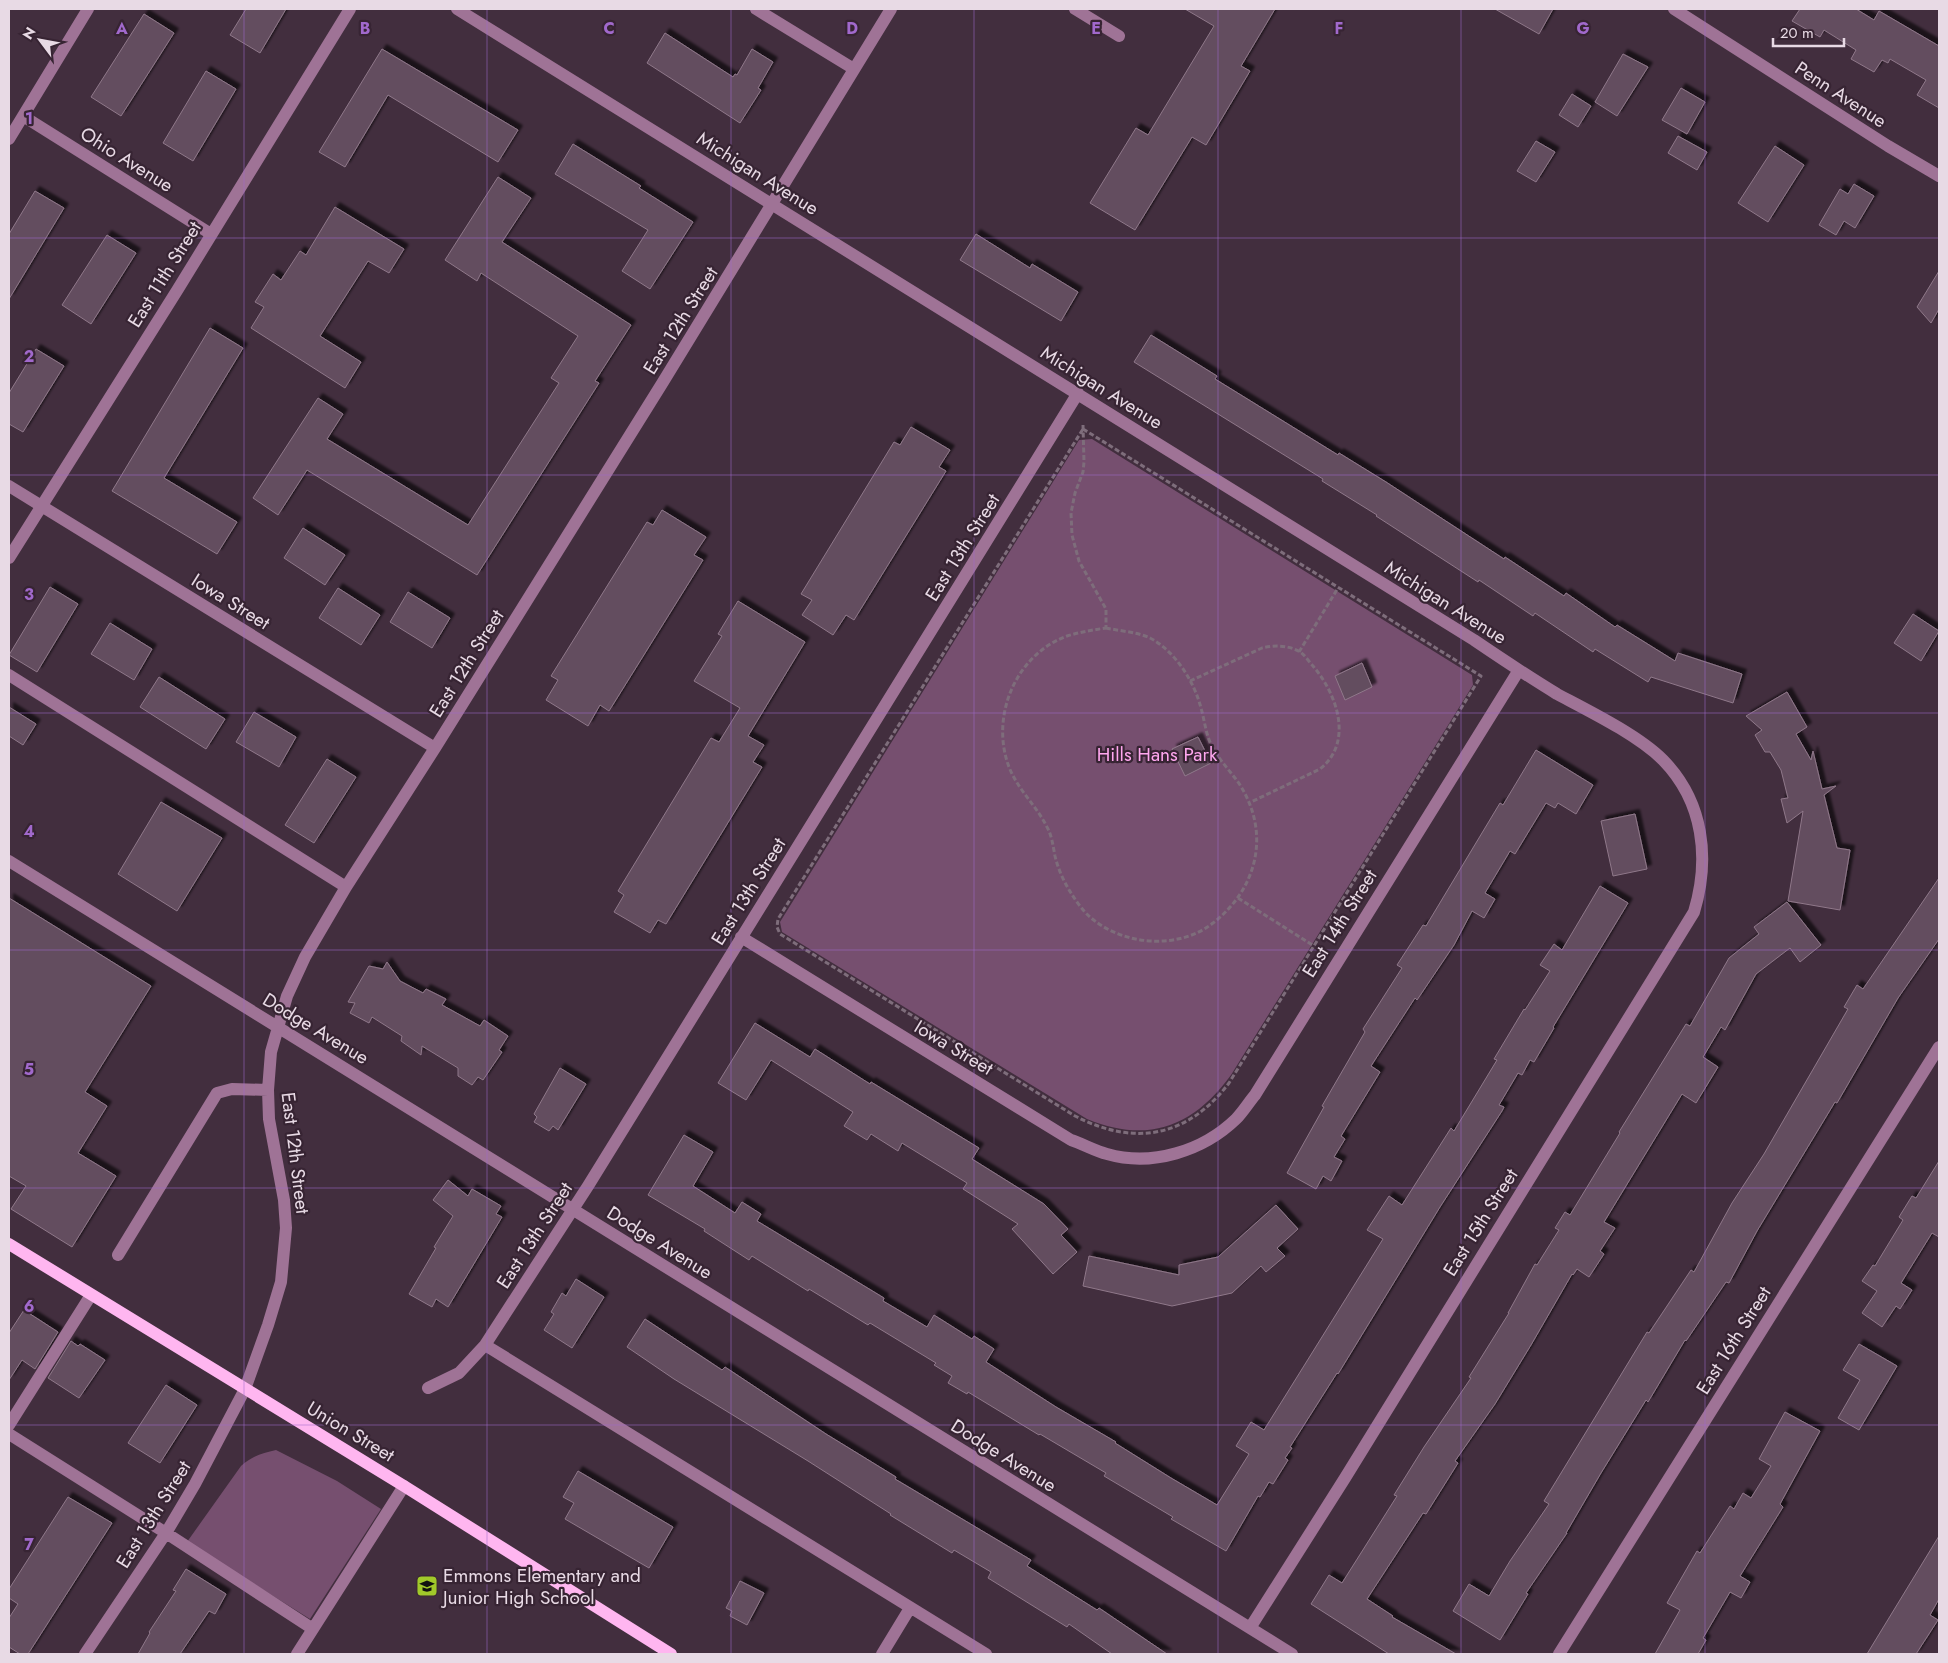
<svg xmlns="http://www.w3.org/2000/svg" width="1948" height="1663" font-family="Jost,sans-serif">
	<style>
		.green { fill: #764f6f }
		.building { fill: #634d5e; stroke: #8f788a; filter: url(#shadow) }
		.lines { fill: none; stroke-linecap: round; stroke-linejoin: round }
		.path { stroke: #7e6d7b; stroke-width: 3; stroke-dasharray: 5 2.5; stroke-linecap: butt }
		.minor { stroke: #9f7396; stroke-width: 12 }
		.major { stroke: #ffb6f0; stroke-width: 12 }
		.grid { fill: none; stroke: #a169cc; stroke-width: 1; stroke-opacity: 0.55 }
		.labels { text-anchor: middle; stroke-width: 4.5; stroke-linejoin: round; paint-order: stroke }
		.street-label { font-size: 19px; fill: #e8dae5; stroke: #372433 }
		.park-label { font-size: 19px; fill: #ffa7ef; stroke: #372433 }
		.poi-label { font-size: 19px; fill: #e8dae5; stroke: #372433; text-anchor: start }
		.grid-label { font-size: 16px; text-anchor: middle; font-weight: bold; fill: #a169cc; stroke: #372433; stroke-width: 4.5; stroke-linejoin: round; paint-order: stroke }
	</style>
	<defs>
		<filter id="shadow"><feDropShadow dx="4.5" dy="-4.5" stdDeviation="1" flood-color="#0009"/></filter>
	</defs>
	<rect width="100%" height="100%" fill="#422e3e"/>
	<path class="green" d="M 1092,439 L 1472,675 L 1473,685 L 1231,1075 C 1193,1127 1148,1144 1087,1119 L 782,932 L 780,922 L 1079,440 Z
		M 276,1450 L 337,1481 L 381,1509 L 310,1619 L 187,1542 L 241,1466 C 252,1456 262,1453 276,1450 Z"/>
	<path class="building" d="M 246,9 L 286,9 L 260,53 L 230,35 Z
		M 1185,9 L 1275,9 L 1241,66 L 1250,71 L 1206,145 L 1192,137 L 1135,230 L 1090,203 L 1136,128 L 1148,135 L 1214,26 Z
		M 1495,9 L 1553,9 L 1539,34 Z
		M 1800,9 L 1856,9 L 1874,20 L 1879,11 L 1939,46 L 1939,108 L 1917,95 L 1926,80 L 1890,59 L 1888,63 L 1882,60 L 1874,72 L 1851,59 L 1856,50 L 1824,30 L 1820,37 L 1792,21 Z
		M 144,14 L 174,33 L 121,116 L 91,97 Z
		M 665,33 L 733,77 L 735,74 L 737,75 L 752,49 L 773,62 L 758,88 L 761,90 L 740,123 L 647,63 Z
		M 382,49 L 518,130 L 498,162 L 388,95 L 345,167 L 319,152 Z
		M 1623,54 L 1648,67 L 1617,116 L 1595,102 Z
		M 206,71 L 236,89 L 193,161 L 163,143 Z
		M 1681,88 L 1705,102 L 1687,134 L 1662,120 Z
		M 1572,94 L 1591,106 L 1578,127 L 1559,115 Z
		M 1678,136 L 1707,152 L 1697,170 L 1668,153 Z
		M 1536,141 L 1555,152 L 1536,182 L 1517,171 Z
		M 573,144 L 641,186 L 639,188 L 693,222 L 650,289 L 622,271 L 648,230 L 555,174 Z
		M 1775,146 L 1804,165 L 1768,222 L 1738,203 Z
		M 498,177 L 531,198 L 502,242 L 631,325 L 595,381 L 599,383 L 477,575 L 307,470 L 278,515 L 253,498 L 318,398 L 343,414 L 327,439 L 468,525 L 559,383 L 551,378 L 578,336 L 481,273 L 477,281 L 445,260 Z
		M 1854,184 L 1874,196 L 1855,228 L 1844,221 L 1836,235 L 1819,225 L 1840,189 L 1848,194 Z
		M 35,191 L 64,208 L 9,299 L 9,234 Z
		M 335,207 L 404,249 L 389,273 L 368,261 L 320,336 L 361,362 L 345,388 L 251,328 L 264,307 L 255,302 L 273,274 L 281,280 L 300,251 L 306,255 Z
		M 976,234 L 1030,268 L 1032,264 L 1078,292 L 1061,321 L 960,260 Z
		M 107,235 L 136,253 L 91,324 L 62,305 Z
		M 1939,271 L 1939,309 L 1931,323 L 1917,307 Z
		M 210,328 L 243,348 L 164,478 L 237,522 L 217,554 L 112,491 Z
		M 1151,335 L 1217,376 L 1215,379 L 1338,455 L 1339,453 L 1386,482 L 1504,559 L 1505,557 L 1564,596 L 1566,593 L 1615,627 L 1617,625 L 1675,661 L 1678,653 L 1742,674 L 1733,703 L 1651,677 L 1648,682 L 1595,649 L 1593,652 L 1535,613 L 1533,616 L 1479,580 L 1478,582 L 1376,516 L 1377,515 L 1322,481 L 1323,479 L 1134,362 Z
		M 36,349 L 64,366 L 23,432 L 9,424 L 9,393 Z
		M 911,427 L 950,450 L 939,467 L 946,471 L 854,620 L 846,615 L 833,635 L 802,615 L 812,600 L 801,594 L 894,442 L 900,445 Z
		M 662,510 L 706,537 L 694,555 L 703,560 L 609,711 L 600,705 L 588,726 L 546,700 L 558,680 L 551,676 L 647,522 L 653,525 Z
		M 303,528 L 345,555 L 325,585 L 284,558 Z
		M 50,587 L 78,604 L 37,672 L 9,655 Z
		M 338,588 L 380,615 L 361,645 L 319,618 Z
		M 408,592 L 450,618 L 432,648 L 390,622 Z
		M 738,601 L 805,642 L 748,736 L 764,745 L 753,762 L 762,767 L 666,924 L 658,920 L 650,933 L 614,912 L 624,895 L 618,891 L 711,738 L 719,742 L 740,708 L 694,681 L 722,636 L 718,634 Z
		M 1913,614 L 1939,631 L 1921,661 L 1894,643 Z
		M 110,623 L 152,649 L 134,680 L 91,654 Z
		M 1362,663 L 1372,687 L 1345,700 L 1335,676 Z
		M 159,677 L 225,719 L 206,749 L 140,707 Z
		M 1787,692 L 1807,727 L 1796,734 L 1811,760 L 1813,751 L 1822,789 L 1836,786 L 1824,795 L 1837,848 L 1850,850 L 1840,910 L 1788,901 L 1803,811 L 1787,823 L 1781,799 L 1788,798 L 1781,770 L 1770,752 L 1765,752 L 1755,735 L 1762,730 L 1746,716 Z
		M 9,707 L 36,724 L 23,745 L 9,736 Z
		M 254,712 L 296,737 L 279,767 L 236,742 Z
		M 1198,737 L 1211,763 L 1185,776 L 1172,749 Z
		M 1536,750 L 1593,785 L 1576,814 L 1558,803 L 1555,808 L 1546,803 L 1515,854 L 1510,851 L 1485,893 L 1495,899 L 1484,918 L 1472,911 L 1454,945 L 1417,1000 L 1415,998 L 1371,1066 L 1380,1072 L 1341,1136 L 1345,1139 L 1334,1157 L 1342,1161 L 1331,1181 L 1323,1176 L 1316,1189 L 1287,1173 L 1324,1107 L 1322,1106 L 1365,1032 L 1363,1029 L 1402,968 L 1397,965 L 1423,925 L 1426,926 L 1500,803 L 1503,805 Z
		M 327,759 L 356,777 L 314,843 L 285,825 Z
		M 161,802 L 222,838 L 177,911 L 118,874 Z
		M 1635,814 L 1647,869 L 1613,876 L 1601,821 Z
		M 1939,878 L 1939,939 L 1898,998 L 1837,1103 L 1835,1102 L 1757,1231 L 1729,1283 L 1726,1282 L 1686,1341 L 1685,1340 L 1648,1402 L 1646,1400 L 1601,1473 L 1566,1533 L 1567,1533 L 1526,1593 L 1528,1594 L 1500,1640 L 1453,1611 L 1469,1584 L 1489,1596 L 1510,1561 L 1549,1504 L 1544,1501 L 1647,1332 L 1649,1333 L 1691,1270 L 1694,1272 L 1732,1203 L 1764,1154 L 1848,1009 L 1844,1007 L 1857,985 L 1863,989 Z
		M 1600,886 L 1628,903 L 1553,1027 L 1554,1028 L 1534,1062 L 1530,1060 L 1522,1075 L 1518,1073 L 1499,1105 L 1504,1107 L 1502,1111 L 1440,1207 L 1338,1374 L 1337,1373 L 1290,1447 L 1292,1448 L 1285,1458 L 1288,1460 L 1273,1484 L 1269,1482 L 1260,1497 L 1258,1496 L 1226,1551 L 1171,1519 L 1173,1517 L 1104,1476 L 1106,1473 L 1040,1434 L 1039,1435 L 968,1392 L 967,1394 L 948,1383 L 952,1376 L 934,1365 L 936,1363 L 870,1323 L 868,1325 L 809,1289 L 808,1291 L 752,1256 L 749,1260 L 704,1231 L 705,1229 L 648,1195 L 684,1135 L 713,1152 L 693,1186 L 735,1213 L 742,1202 L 761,1214 L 757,1221 L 884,1298 L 883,1301 L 927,1327 L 934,1315 L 972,1339 L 974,1336 L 994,1349 L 986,1362 L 1056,1407 L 1116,1442 L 1115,1443 L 1171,1478 L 1217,1505 L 1249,1454 L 1236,1446 L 1251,1422 L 1264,1430 L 1383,1239 L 1367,1230 L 1389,1196 L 1402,1205 L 1451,1128 L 1454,1131 L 1497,1060 L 1494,1059 L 1524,1009 L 1525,1010 L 1550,971 L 1540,965 L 1554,944 L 1562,950 Z
		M 9,898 L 151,986 L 85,1092 L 107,1106 L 78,1153 L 116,1176 L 72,1247 L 11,1209 L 26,1186 L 9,1176 Z
		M 1787,902 L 1821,945 L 1800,962 L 1790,948 L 1756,974 L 1725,1030 L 1721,1027 L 1703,1057 L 1718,1067 L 1696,1103 L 1682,1094 L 1604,1222 L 1615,1228 L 1600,1251 L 1604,1254 L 1589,1277 L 1577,1269 L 1573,1275 L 1572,1274 L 1531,1345 L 1495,1404 L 1455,1461 L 1458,1463 L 1426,1514 L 1423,1513 L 1367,1599 L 1393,1616 L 1392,1617 L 1456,1654 L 1389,1654 L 1311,1604 L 1329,1575 L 1342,1583 L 1397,1496 L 1394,1495 L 1424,1447 L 1471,1378 L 1469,1377 L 1509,1313 L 1508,1313 L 1535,1264 L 1537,1265 L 1559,1230 L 1555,1228 L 1565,1212 L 1570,1215 L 1620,1133 L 1619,1132 L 1686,1024 L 1690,1026 L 1729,958 L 1759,934 L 1754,927 Z
		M 387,962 L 400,981 L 423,993 L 426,989 L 446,999 L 442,1005 L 480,1026 L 484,1020 L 508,1036 L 499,1050 L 502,1052 L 483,1080 L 478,1077 L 472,1085 L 458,1076 L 458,1068 L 422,1046 L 421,1055 L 401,1041 L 402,1036 L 372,1017 L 369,1023 L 350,1013 L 355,1003 L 348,1002 L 369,966 L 383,969 Z
		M 755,1023 L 810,1057 L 815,1049 L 870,1084 L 871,1082 L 979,1148 L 972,1159 L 1044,1204 L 1068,1229 L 1061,1235 L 1077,1252 L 1053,1274 L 1012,1229 L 1018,1224 L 963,1189 L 967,1183 L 902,1143 L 898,1151 L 871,1134 L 867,1140 L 844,1126 L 853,1112 L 771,1060 L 746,1100 L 718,1083 Z
		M 560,1068 L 586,1084 L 558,1130 L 553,1126 L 549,1131 L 534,1122 L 537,1117 L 534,1114 Z
		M 1939,1161 L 1939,1237 L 1932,1233 L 1901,1283 L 1912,1290 L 1900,1309 L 1896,1306 L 1882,1327 L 1862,1313 L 1877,1291 L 1862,1281 L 1873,1265 L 1875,1266 L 1903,1220 L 1899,1217 L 1912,1196 L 1916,1198 Z
		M 448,1180 L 468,1196 L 472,1189 L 501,1206 L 496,1214 L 502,1217 L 448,1307 L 436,1299 L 432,1307 L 409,1294 L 436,1248 L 434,1247 L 453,1216 L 433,1200 Z
		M 1276,1205 L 1298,1229 L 1277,1248 L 1285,1256 L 1266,1272 L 1261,1266 L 1232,1293 L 1172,1306 L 1083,1286 L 1089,1256 L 1179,1275 L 1179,1265 L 1218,1257 Z
		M 576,1279 L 604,1297 L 572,1348 L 544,1330 L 554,1314 L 551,1312 L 562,1293 L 566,1296 Z
		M 24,1310 L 58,1332 L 35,1369 L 22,1360 L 9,1380 L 9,1333 Z
		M 645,1319 L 722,1370 L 725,1367 L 826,1434 L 896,1477 L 895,1479 L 1031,1560 L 1027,1566 L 1097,1610 L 1099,1608 L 1167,1654 L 1112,1654 L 1069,1624 L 1067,1627 L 988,1578 L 991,1572 L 954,1550 L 952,1553 L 890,1515 L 891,1514 L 808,1461 L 674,1379 L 627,1347 Z
		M 71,1341 L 78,1346 L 80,1344 L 105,1360 L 79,1398 L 48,1378 Z
		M 1859,1344 L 1897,1366 L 1859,1430 L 1838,1418 L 1860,1380 L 1843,1370 Z
		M 166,1385 L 197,1405 L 160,1463 L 128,1443 Z
		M 1785,1412 L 1820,1431 L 1780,1504 L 1783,1507 L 1740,1576 L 1750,1582 L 1741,1598 L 1730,1592 L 1703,1638 L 1706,1640 L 1698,1654 L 1655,1654 L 1680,1610 L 1667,1603 L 1697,1551 L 1700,1553 L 1730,1506 L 1734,1509 L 1743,1493 L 1751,1498 L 1771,1466 L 1759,1459 Z
		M 578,1471 L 673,1527 L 649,1568 L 565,1519 L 574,1503 L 563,1497 Z
		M 68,1497 L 112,1523 L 28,1654 L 20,1654 L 9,1647 L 9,1618 L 18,1604 L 9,1598 L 9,1589 Z
		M 1939,1536 L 1939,1599 L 1930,1615 L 1938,1620 L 1916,1654 L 1867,1654 Z
		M 186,1569 L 226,1594 L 215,1614 L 209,1611 L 180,1654 L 138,1654 L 150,1633 L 149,1632 L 176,1591 L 173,1590 Z
		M 740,1581 L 764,1593 L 747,1625 L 730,1616 L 732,1611 L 726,1608 Z"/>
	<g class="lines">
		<path class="path" d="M 1083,425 L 1084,462 L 1083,472 L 1075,493 L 1071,513 L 1072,535 L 1079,561 L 1106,609 L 1106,628
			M 1083,429 L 1481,676 L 1229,1083 C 1188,1137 1135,1147 1075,1116 L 780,934 L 777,927 L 778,919 Z
			M 1106,628 C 1120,631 1137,632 1150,638 C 1175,651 1194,681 1201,708 C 1205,722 1206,737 1214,750 C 1221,762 1232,773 1240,785 C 1271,834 1257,889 1213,923 C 1179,950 1123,946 1090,917 C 1083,911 1076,901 1071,893 C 1064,882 1058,869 1055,856 C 1053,846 1052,836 1047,827 C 1036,805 1018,790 1009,767 C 990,717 1015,655 1067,636 C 1080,632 1093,630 1106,628 Z
			M 1299,652 L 1338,588
			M 1190,681 L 1262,648 C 1274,645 1289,645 1300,652 C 1305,655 1309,662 1313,666 C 1337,694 1354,742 1320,769 L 1249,803
			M 1238,898 L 1314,946"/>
		<path class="minor" d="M 457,9 L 1474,640 C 1502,659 1529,677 1557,694 C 1589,711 1638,735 1663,760 C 1704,802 1710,859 1694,912 L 1345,1478 L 1250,1628
			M 756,9 L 854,69
			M 1075,9 L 1119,36
			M 1674,9 L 1888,146 L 1939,176
			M 23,116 L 211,234
			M 9,139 L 88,9
			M 9,486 L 435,748
			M 9,558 L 178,289 L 350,9
			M 9,675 L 346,887
			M 9,861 L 1292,1654
			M 741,937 L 1071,1140 C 1083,1144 1095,1151 1107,1154 C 1152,1167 1203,1151 1236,1119 C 1243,1112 1249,1102 1255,1095 L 1519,670
			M 118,1255 L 217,1093 L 232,1089 L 268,1090
			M 485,1345 L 986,1654
			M 428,1388 L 459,1373 L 485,1345 L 588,1186 L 1078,393
			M 9,1425 L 91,1295
			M 9,1434 L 166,1533 L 313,1629
			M 85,1654 L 166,1533 L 195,1484 L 245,1389 L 268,1325 L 281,1282 L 286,1228 L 284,1200 L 269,1119 L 268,1090 L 271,1052 L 287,996 L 305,957 L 346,887 L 435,748 L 663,382 L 891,9
			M 297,1654 L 404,1486
			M 882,1654 L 910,1608
			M 1559,1654 L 1939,1047"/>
		<path class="major" d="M 9,1244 L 404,1486 L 671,1654"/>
	</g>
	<path class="grid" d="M 244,9 L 244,1654M 487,9 L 487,1654M 731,9 L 731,1654M 974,9 L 974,1654M 1218,9 L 1218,1654M 1461,9 L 1461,1654M 1705,9 L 1705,1654M 9,238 L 1939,238M 9,475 L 1939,475M 9,713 L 1939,713M 9,950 L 1939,950M 9,1188 L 1939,1188M 9,1425 L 1939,1425"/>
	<defs>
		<g id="school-square" transform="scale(1.125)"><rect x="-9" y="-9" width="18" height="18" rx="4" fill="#a1c92a" stroke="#372433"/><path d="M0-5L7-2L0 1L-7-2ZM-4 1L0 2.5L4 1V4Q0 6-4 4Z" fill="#111"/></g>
	</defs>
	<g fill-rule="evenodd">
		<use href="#school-square" x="427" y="1586"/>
	</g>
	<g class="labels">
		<g class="street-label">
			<text transform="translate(1841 94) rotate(33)" y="7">Penn Avenue</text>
			<text transform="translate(127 159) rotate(32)" y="7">Ohio Avenue</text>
			<text transform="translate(758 173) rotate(32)" y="7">Michigan Avenue</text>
			<text transform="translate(164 274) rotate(-58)" y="7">East 11th Street</text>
			<text transform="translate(680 320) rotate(-58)" y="7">East 12th Street</text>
			<text transform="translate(1102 387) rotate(32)" y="7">Michigan Avenue</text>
			<text transform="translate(962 547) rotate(-58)" y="7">East 13th Street</text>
			<text transform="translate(231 601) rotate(32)" y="7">Iowa Street</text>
			<text transform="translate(1446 602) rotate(32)" y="7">Michigan Avenue</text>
			<text transform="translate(466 663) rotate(-58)" y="7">East 12th Street</text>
			<text transform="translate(748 891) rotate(-58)" y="7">East 13th Street</text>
			<text transform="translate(1339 923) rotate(-58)" y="7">East 14th Street</text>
			<text transform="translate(316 1028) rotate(31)" y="7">Dodge Avenue</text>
			<text transform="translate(954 1047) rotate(31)" y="7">Iowa Street</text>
			<text transform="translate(296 1153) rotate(83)" y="7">East 12th Street</text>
			<text transform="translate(1480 1222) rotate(-58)" y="7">East 15th Street</text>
			<text transform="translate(534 1235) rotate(-57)" y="7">East 13th Street</text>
			<text transform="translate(660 1242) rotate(32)" y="7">Dodge Avenue</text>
			<text transform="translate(1733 1340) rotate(-58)" y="7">East 16th Street</text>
			<text transform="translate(351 1431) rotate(31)" y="7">Union Street</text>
			<text transform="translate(1004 1455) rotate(32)" y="7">Dodge Avenue</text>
			<text transform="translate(153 1514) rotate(-58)" y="7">East 13th Street</text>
		</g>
		<g class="park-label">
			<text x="1157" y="761">Hills Hans Park</text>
		</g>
		<g class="poi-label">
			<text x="443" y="1582">Emmons Elementary and<tspan x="443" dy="22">Junior High School</tspan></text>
		</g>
	</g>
	<g class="grid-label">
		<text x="122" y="34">A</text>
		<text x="365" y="34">B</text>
		<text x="609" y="34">C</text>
		<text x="852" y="34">D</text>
		<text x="1096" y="34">E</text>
		<text x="1339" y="34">F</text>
		<text x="1583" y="34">G</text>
		<text x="29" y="124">1</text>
		<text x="29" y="362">2</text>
		<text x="29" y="600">3</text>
		<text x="29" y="837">4</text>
		<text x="29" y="1075">5</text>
		<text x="29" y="1312">6</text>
		<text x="29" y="1550">7</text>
	</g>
	<rect width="1948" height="1663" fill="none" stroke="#e8dae5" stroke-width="20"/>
	<g transform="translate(40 40) rotate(302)" stroke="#372433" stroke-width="4" paint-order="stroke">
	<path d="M0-4L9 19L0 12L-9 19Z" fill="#e8dae5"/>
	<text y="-8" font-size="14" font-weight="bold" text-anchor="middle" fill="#e8dae5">N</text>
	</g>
	<path d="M1773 38v8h71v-8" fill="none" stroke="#e8dae5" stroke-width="2.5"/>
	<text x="1780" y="38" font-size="15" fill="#e8dae5" stroke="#372433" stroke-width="4" paint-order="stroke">20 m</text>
</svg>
